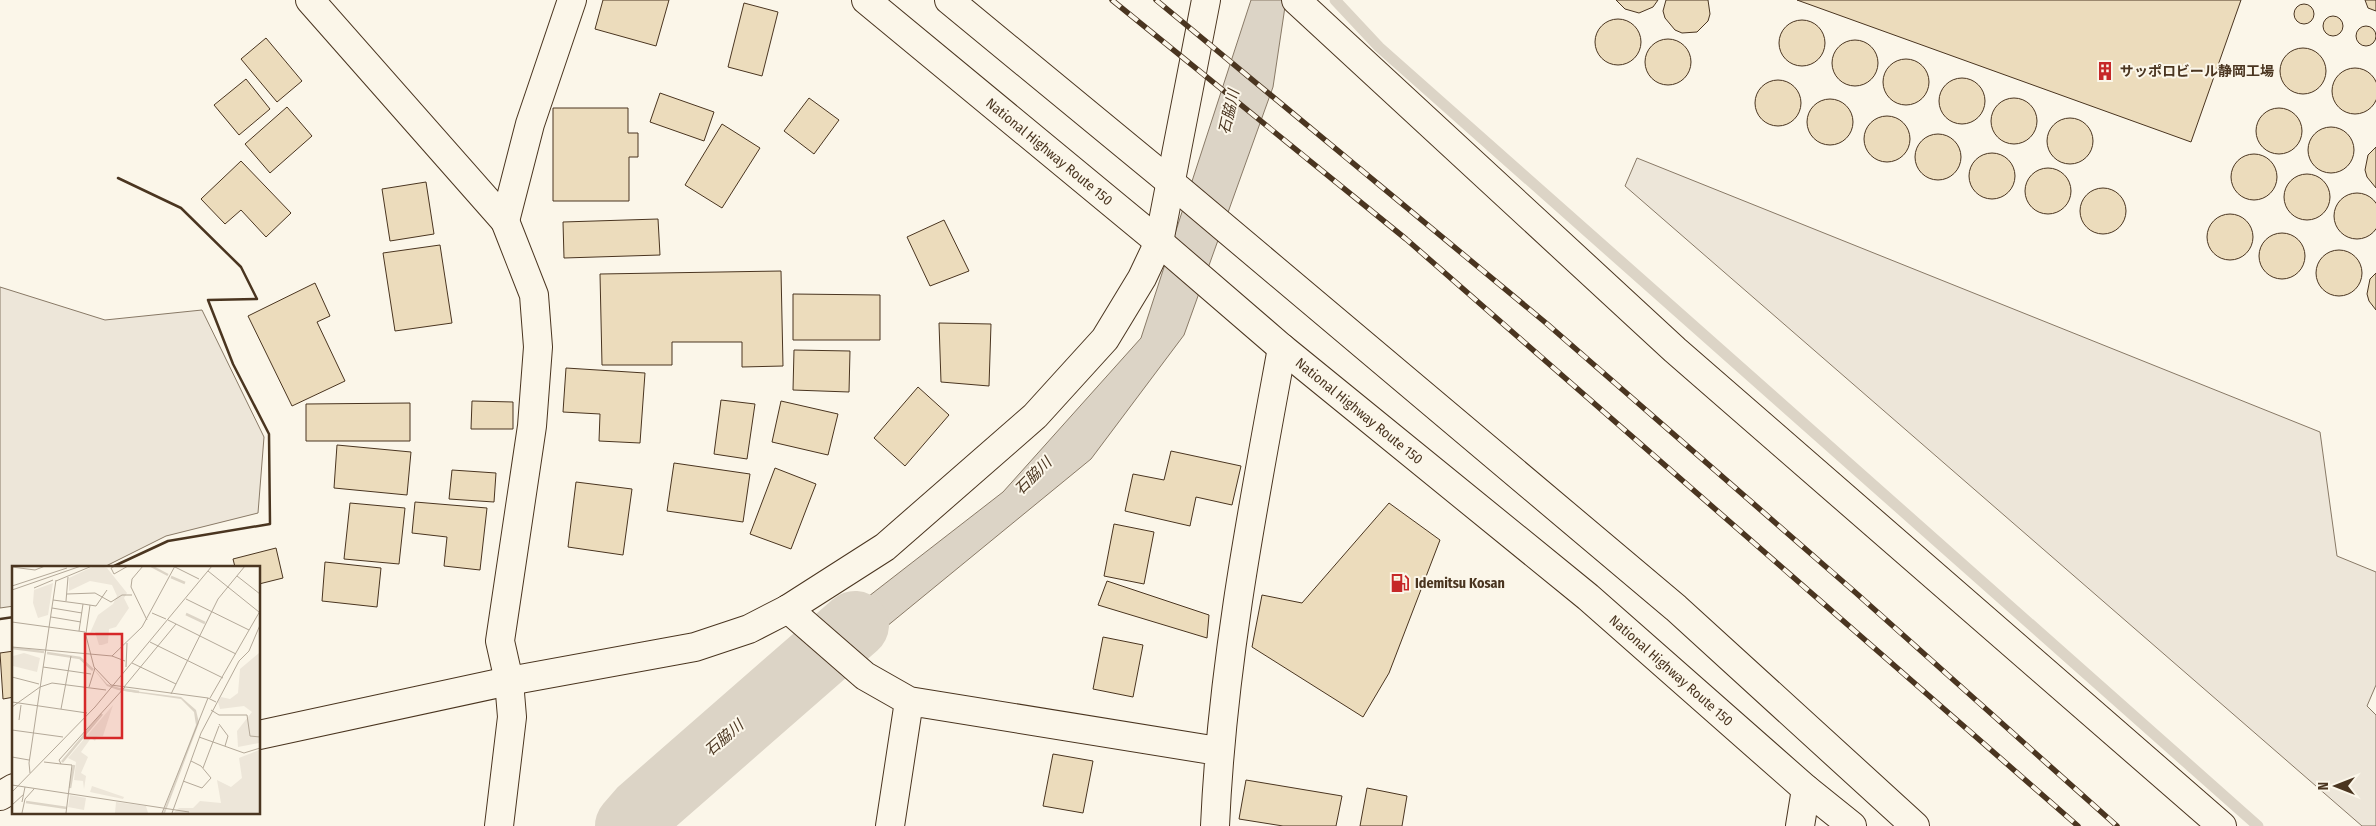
<svg xmlns="http://www.w3.org/2000/svg" width="2376" height="826" font-family="'Fira Sans Condensed','Noto Sans JP',sans-serif">
	<style>
		.green { fill: #ede6d9; stroke: #887966 }
		.water { fill: #dcd4c6; stroke: #887966 }
		.lines { fill: none; stroke-linecap: round; stroke-linejoin: round }
		.stream { stroke: #dcd4c6; stroke-width: 11 }
		.river { stroke: #dcd4c6; stroke-width: 68 }
		.building { fill: #ecdcbc; stroke: #4a3520 }
		.minor-casing { stroke: #4a3520; stroke-width: 30 }
		.tertiary-casing { stroke: #4a3520; stroke-width: 30 }
		.trunk-casing { stroke: #4a3520; stroke-width: 30 }
		.minor { stroke: #fbf6e9; stroke-width: 28 }
		.tertiary { stroke: #fbf6e9; stroke-width: 28 }
		.trunk { stroke: #fbf6e9; stroke-width: 28 }
		.rail-casing { stroke: #4a3520; stroke-width: 5.5 }
		.rail { stroke: #fbf6e9; stroke-width: 4; stroke-dasharray: 11; stroke-linecap: butt }
		.wall { stroke: #4a3520; stroke-width: 2.5 }
		.labels { text-anchor: middle; stroke-width: 4; stroke-linejoin: round; paint-order: stroke }
		.poi-label { font-size: 14px; font-weight: bold; fill: #4a3520; stroke: #fbf6e9; text-anchor: start }
		.street-label { font-size: 14px; fill: #4a3520; stroke: #fbf6e9 }
		.water-label { font-size: 15px; font-style: italic; fill: #4a3520; stroke: #fbf6e9 }
		.inset-river { fill: none; stroke: #dcd4c6; stroke-width: 2.5 }
		.inset-road { fill: none; stroke: #b4a999; stroke-width: 1 }
		.view { fill: #d62828; fill-opacity: 0.15; stroke: #d62828; stroke-width: 2.5 }
		.inset-edge { fill: none; stroke: #4a3520; stroke-width: 2.5 }
	</style>
	<rect width="100%" height="100%" fill="#fbf6e9"/>
	<path class="green" d="M 1637,158 L 2320,432 L 2337,556 L 2376,572 L 2376,685 L 2367,706 L 2376,715 L 2376,826 L 2362,826 L 1625,186 Z
		M 0,287 L 105,320 L 202,310 L 264,437 L 258,513 L 166,536 L 104,567 L 14,567 L 14,606 L 0,608 Z"/>
	<path class="water" d="M 1251,0 L 1286,0 L 1273,87 L 1184,335 L 1091,459 L 809,690 L 766,683 L 775,669 L 1003,492 L 1141,338 Z"/>
	<g class="lines">
		<path class="stream" d="M 1335,0 L 1379,47 L 2258,826"/>
		<path class="river" d="M 629,826 L 642,811 L 855,625"/>
	</g>
	<path class="building" d="M 603,0 L 669,0 L 656,46 L 595,29 Z
		M 1616,0 L 1658,0 L 1653,7 L 1639,13 L 1625,9 Z
		M 1666,0 L 1708,0 L 1710,14 L 1708,21 L 1697,32 L 1682,33 L 1675,30 L 1665,18 L 1663,11 Z
		M 1797,0 L 2241,0 L 2191,142 Z
		M 2365,0 L 2376,0 L 2376,11 L 2368,8 Z
		M 744,3 L 778,12 L 762,76 L 728,67 Z
		M2294 14a10 10 0 1 1 20 0a10 10 0 1 1-20 0Z
		M2323 26a10 10 0 1 1 20 0a10 10 0 1 1-20 0Z
		M1595 42a23 23 0 1 1 46 0a23 23 0 1 1-46 0Z
		M1779 43a23 23 0 1 1 46 0a23 23 0 1 1-46 0Z
		M2356 36a10 10 0 1 1 20 0a10 10 0 1 1-20 0Z
		M 266,38 L 302,81 L 277,102 L 241,59 Z
		M1645 62a23 23 0 1 1 46 0a23 23 0 1 1-46 0Z
		M1832 63a23 23 0 1 1 46 0a23 23 0 1 1-46 0Z
		M2280 71a23 23 0 1 1 46 0a23 23 0 1 1-46 0Z
		M1883 82a23 23 0 1 1 46 0a23 23 0 1 1-46 0Z
		M2332 91a23 23 0 1 1 46 0a23 23 0 1 1-46 0Z
		M1939 101a23 23 0 1 1 46 0a23 23 0 1 1-46 0Z
		M 246,79 L 270,109 L 239,135 L 214,105 Z
		M1755 103a23 23 0 1 1 46 0a23 23 0 1 1-46 0Z
		M 660,93 L 714,112 L 704,141 L 650,122 Z
		M1991 121a23 23 0 1 1 46 0a23 23 0 1 1-46 0Z
		M 809,98 L 839,120 L 814,154 L 784,131 Z
		M1807 122a23 23 0 1 1 46 0a23 23 0 1 1-46 0Z
		M 287,107 L 312,136 L 270,173 L 245,144 Z
		M2256 131a23 23 0 1 1 46 0a23 23 0 1 1-46 0Z
		M 553,108 L 628,108 L 628,133 L 638,133 L 638,157 L 629,157 L 629,201 L 553,201 Z
		M1864 139a23 23 0 1 1 46 0a23 23 0 1 1-46 0Z
		M2047 141a23 23 0 1 1 46 0a23 23 0 1 1-46 0Z
		M 722,124 L 760,148 L 722,208 L 685,185 Z
		M2308 150a23 23 0 1 1 46 0a23 23 0 1 1-46 0Z
		M1915 157a23 23 0 1 1 46 0a23 23 0 1 1-46 0Z
		M 2376,147 L 2376,188 L 2367,177 L 2365,170 L 2368,155 Z
		M1969 176a23 23 0 1 1 46 0a23 23 0 1 1-46 0Z
		M2231 177a23 23 0 1 1 46 0a23 23 0 1 1-46 0Z
		M 241,161 L 291,213 L 266,237 L 241,210 L 225,224 L 201,199 Z
		M2025 191a23 23 0 1 1 46 0a23 23 0 1 1-46 0Z
		M2284 197a23 23 0 1 1 46 0a23 23 0 1 1-46 0Z
		M 426,182 L 434,234 L 390,241 L 382,189 Z
		M2080 211a23 23 0 1 1 46 0a23 23 0 1 1-46 0Z
		M2334 216a23 23 0 1 1 46 0a23 23 0 1 1-46 0Z
		M2207 237a23 23 0 1 1 46 0a23 23 0 1 1-46 0Z
		M 658,219 L 660,255 L 564,258 L 563,222 Z
		M 944,220 L 969,271 L 930,286 L 907,237 Z
		M2259 256a23 23 0 1 1 46 0a23 23 0 1 1-46 0Z
		M 440,245 L 452,323 L 395,331 L 383,253 Z
		M2316 273a23 23 0 1 1 46 0a23 23 0 1 1-46 0Z
		M 781,271 L 783,366 L 742,367 L 742,342 L 672,342 L 672,365 L 602,365 L 600,274 Z
		M 2375,274 L 2376,273 L 2376,310 L 2369,301 L 2367,294 L 2370,279 Z
		M 315,283 L 330,316 L 317,322 L 345,381 L 292,406 L 248,316 Z
		M 793,294 L 880,295 L 880,340 L 793,340 Z
		M 939,323 L 991,324 L 989,386 L 941,382 Z
		M 794,350 L 850,351 L 849,392 L 793,390 Z
		M 566,368 L 645,373 L 640,443 L 599,441 L 600,414 L 563,412 Z
		M 918,387 L 949,415 L 905,466 L 874,438 Z
		M 721,400 L 755,404 L 747,459 L 714,454 Z
		M 472,401 L 513,402 L 513,429 L 471,429 Z
		M 781,401 L 838,414 L 828,455 L 772,442 Z
		M 410,403 L 410,441 L 306,441 L 306,404 Z
		M 337,445 L 411,452 L 407,495 L 334,488 Z
		M 1171,451 L 1241,466 L 1232,505 L 1196,497 L 1190,526 L 1125,511 L 1133,474 L 1164,480 Z
		M 674,463 L 750,474 L 743,522 L 667,511 Z
		M 775,468 L 816,484 L 791,549 L 750,534 Z
		M 452,470 L 496,473 L 494,502 L 449,499 Z
		M 576,482 L 632,489 L 623,555 L 568,547 Z
		M 415,502 L 487,508 L 480,570 L 444,566 L 447,537 L 412,533 Z
		M 350,503 L 405,508 L 399,564 L 344,559 Z
		M 1389,503 L 1440,540 L 1389,673 L 1363,717 L 1252,647 L 1262,595 L 1302,603 Z
		M 1114,524 L 1154,532 L 1144,584 L 1104,576 Z
		M 276,548 L 283,578 L 259,584 L 259,567 L 235,567 L 233,559 Z
		M 325,562 L 381,568 L 377,607 L 322,601 Z
		M 1107,581 L 1209,615 L 1207,638 L 1098,605 Z
		M 1103,637 L 1143,645 L 1133,697 L 1093,689 Z
		M 14,651 L 14,697 L 3,699 L 0,653 Z
		M 1053,754 L 1093,761 L 1083,813 L 1043,806 Z
		M 1246,780 L 1342,796 L 1336,826 L 1283,826 L 1239,819 Z
		M 1367,788 L 1407,796 L 1402,826 L 1360,826 Z"/>
	<g class="lines">
		<g class="minor-casing">
			<path id="minor" d="M 310,0 L 505,221
				M 505,221 L 530,124 L 572,0
				M 788,609 L 865,676 L 909,701 L 1218,751
				M 499,826 L 512,717 L 509,681
				M 890,826 L 909,701
				M 1215,826 C 1222,665 1253,506 1282,348
				M 1800,826 L 1806,789"/>
		</g>
		<g class="tertiary-casing">
			<path id="tertiary" d="M 1296,0 L 1675,350 L 2222,826
				M 505,221 L 534,295 L 538,347 L 532,426 L 500,641 L 509,681
				M 259,735 L 509,681 L 695,647 L 749,629 L 788,609 L 885,547 L 1035,416 L 1105,339 L 1142,278 L 1159,242 L 1206,0
				M 0,796 L 14,788"/>
		</g>
		<g class="trunk-casing">
			<g id="trunk">
				<path id="s1" d="M 866,0 L 1159,242 L 1282,348 L 1588,597 L 1806,789 L 1852,826"/>
				<path d="M 949,0 L 1181,191 L 1676,608 L 1915,826"/>
			</g>
		</g>
		<use href="#minor" class="minor"/>
		<use href="#tertiary" class="tertiary"/>
		<use href="#trunk" class="trunk"/>
		<g class="rail-casing">
			<path id="rail" d="M 1112,0 L 1406,239 L 2078,826
				M 1156,0 L 1546,323 L 1856,593 L 2117,826"/>
		</g>
		<use href="#rail" class="rail"/>
		<path class="wall" d="M 112,567 L 168,541 L 270,524 L 269,434 L 233,364 L 208,300 L 257,299 L 241,267 L 181,208 L 118,178
			M 0,619 L 14,617"/>
	</g>
	<defs>
		<g id="building-bare" transform="scale(1.5)"><path d="M-4-6H4V6H1V3H-1V6H-4ZM-2.5-4.3h1.7v1.8h-1.7ZM.8-4.3h1.7v1.8H.8ZM-2.5-1h1.7V.8h-1.7ZM.8-1h1.7V.8H.8Z" fill="#c62828" stroke="#fbf6e9" stroke-width="2.5" paint-order="stroke"/></g>
		<g id="fuel-bare" transform="scale(1.5)"><path d="M-5.5-6h7V0h2V4h1.3V-2.5L3-4.5l.8-.8L6-3V5H2.5V1h-1V6h-7ZM-4.2-4.7v3.2H.2V-4.7Z" fill="#c62828" stroke="#fbf6e9" stroke-width="2.5" paint-order="stroke"/></g>
	</defs>
	<g fill-rule="evenodd">
		<use href="#building-bare" x="2105" y="71"/>
		<use href="#fuel-bare" x="1400" y="583"/>
	</g>
	<g class="labels">
		<g class="poi-label">
			<text x="2120" y="76">サッポロビール静岡工場</text>
			<text x="1415" y="588">Idemitsu Kosan</text>
		</g>
		<g class="street-label">
			<text dy="5" stroke="none"><textPath href="#s1" startOffset="238">National Highway Route 150</textPath></text>
			<text dy="5" stroke="none"><textPath href="#s1" startOffset="642">National Highway Route 150</textPath></text>
			<text dy="5" stroke="none"><textPath href="#s1" startOffset="1048">National Highway Route 150</textPath></text>
		</g>
		<g class="water-label">
			<text transform="translate(1229 112) rotate(-77)" y="5">石脇川</text>
			<text transform="translate(1033 476) rotate(-45)" y="5">石脇川</text>
			<text transform="translate(724 738) rotate(-41)" y="5">石脇川</text>
		</g>
	</g>
	<g transform="translate(12 566)">
		<rect width="248" height="248" fill="#fbf6e9"/>
		<path d="M 89,0 L 95,2 L 115,27 L 112,32 L 117,42 L 104,61 L 97,63 L 96,77 L 90,79 L 87,79 L 83,66 L 78,67 L 86,49 L 101,38 L 105,30 L 100,19 L 78,15 L 57,25 L 57,12 L 80,1 ZM 41,17 L 36,49 L 26,52 L 21,37 L 22,24 ZM 12,87 L 28,92 L 25,106 L 1,100 L 1,90 ZM 247,87 L 247,177 L 226,181 L 225,165 L 240,146 L 232,140 L 208,143 L 206,136 L 209,131 L 218,133 L 226,127 L 228,103 ZM 101,139 L 91,170 L 85,171 L 83,175 L 79,172 L 69,186 L 76,191 L 69,207 L 74,210 L 72,223 L 71,215 L 62,214 L 64,196 L 56,192 ZM 247,184 L 247,247 L 161,247 L 167,242 L 181,242 L 188,235 L 209,237 L 205,214 L 219,221 L 230,212 L 227,192 ZM 80,220 L 112,231 L 111,233 L 78,226 ZM 58,229 L 74,232 L 72,244 L 56,241 ZM 104,236 L 134,240 L 136,247 L 103,247 Z" fill="#ede6d9"/>
		<path d="M 80,101 L 95,118 L 114,124 L 169,131 L 184,144 L 187,157 L 153,247 L 151,247 L 184,159 L 182,146 L 169,133 L 106,124 L 95,120 Z" fill="#dcd4c6"/>
		<path class="inset-river" d="M 139,0 L 156,9M 159,11 L 173,17M 174,48 L 193,57M 0,82 L 32,86M 35,87 L 68,92 L 81,104M 108,123 L 127,126M 50,196 L 90,148M 58,222 L 62,199M 14,236 L 55,242"/>
		<path class="inset-road" d="M 103,0 L 99,2 L 102,8 L 116,0M 131,0 L 120,13 L 119,21 L 135,54M 0,1 L 23,4 L 33,0M 163,1 L 187,13M 196,5 L 247,46M 225,10 L 248,28M 44,15 L 80,0M 0,20 L 55,2M 22,22 L 41,14M 0,24 L 69,0M 55,28 L 83,27 L 99,36 L 110,29 L 120,29M 174,33 L 237,64M 41,34 L 71,38 L 67,65M 54,35 L 56,11M 71,38 L 84,40 L 95,24M 40,42 L 70,47M 140,47 L 154,53M 39,51 L 69,56M 156,54 L 224,88M 0,56 L 73,66 L 82,101 L 99,119 L 196,132 L 204,136M 74,67 L 78,39M 138,76 L 211,112M 0,81 L 100,90 L 113,95M 100,90 L 130,61 L 163,0M 120,97 L 164,118M 31,101 L 79,108M 114,101 L 115,77M 0,111 L 27,118M 77,121 L 83,102M 112,121 L 164,58M 159,128 L 206,33 L 233,0M 198,132 L 248,45M 0,136 L 75,147M 0,141 L 28,121 L 40,117 L 94,124M 49,143 L 59,90M 199,144 L 207,149 L 235,149 L 238,170 L 248,171M 7,154 L 9,139M 207,158 L 216,170 L 213,180M 0,164 L 51,171M 187,171 L 232,187 L 248,182M 0,191 L 17,194M 32,196 L 49,198M 191,202 L 207,160M 18,207 L 17,197 L 44,14M 171,215 L 190,222 L 199,212 L 189,200 L 179,195M 0,219 L 177,246M 0,226 L 83,141 L 200,0M 10,236 L 13,221M 0,239 L 12,228M 10,247 L 13,233 L 22,223M 54,247 L 60,199 L 49,198 L 47,194 L 113,121M 150,247 L 196,132M 160,247 L 189,167 L 227,95 L 237,85 L 248,59"/>
		<path class="view" d="M 73,68 L 110,68 L 110,172 L 73,172 Z"/>
		<rect width="248" height="248" class="inset-edge"/>
	</g>
	<g transform="translate(2336 786) rotate(270)" stroke="#fbf6e9" stroke-width="4" paint-order="stroke">
	<path d="M0-4L9 19L0 12L-9 19Z" fill="#4a3520"/>
	<text y="-8" font-size="14" font-weight="bold" text-anchor="middle" fill="#4a3520">N</text>
	</g>
</svg>
